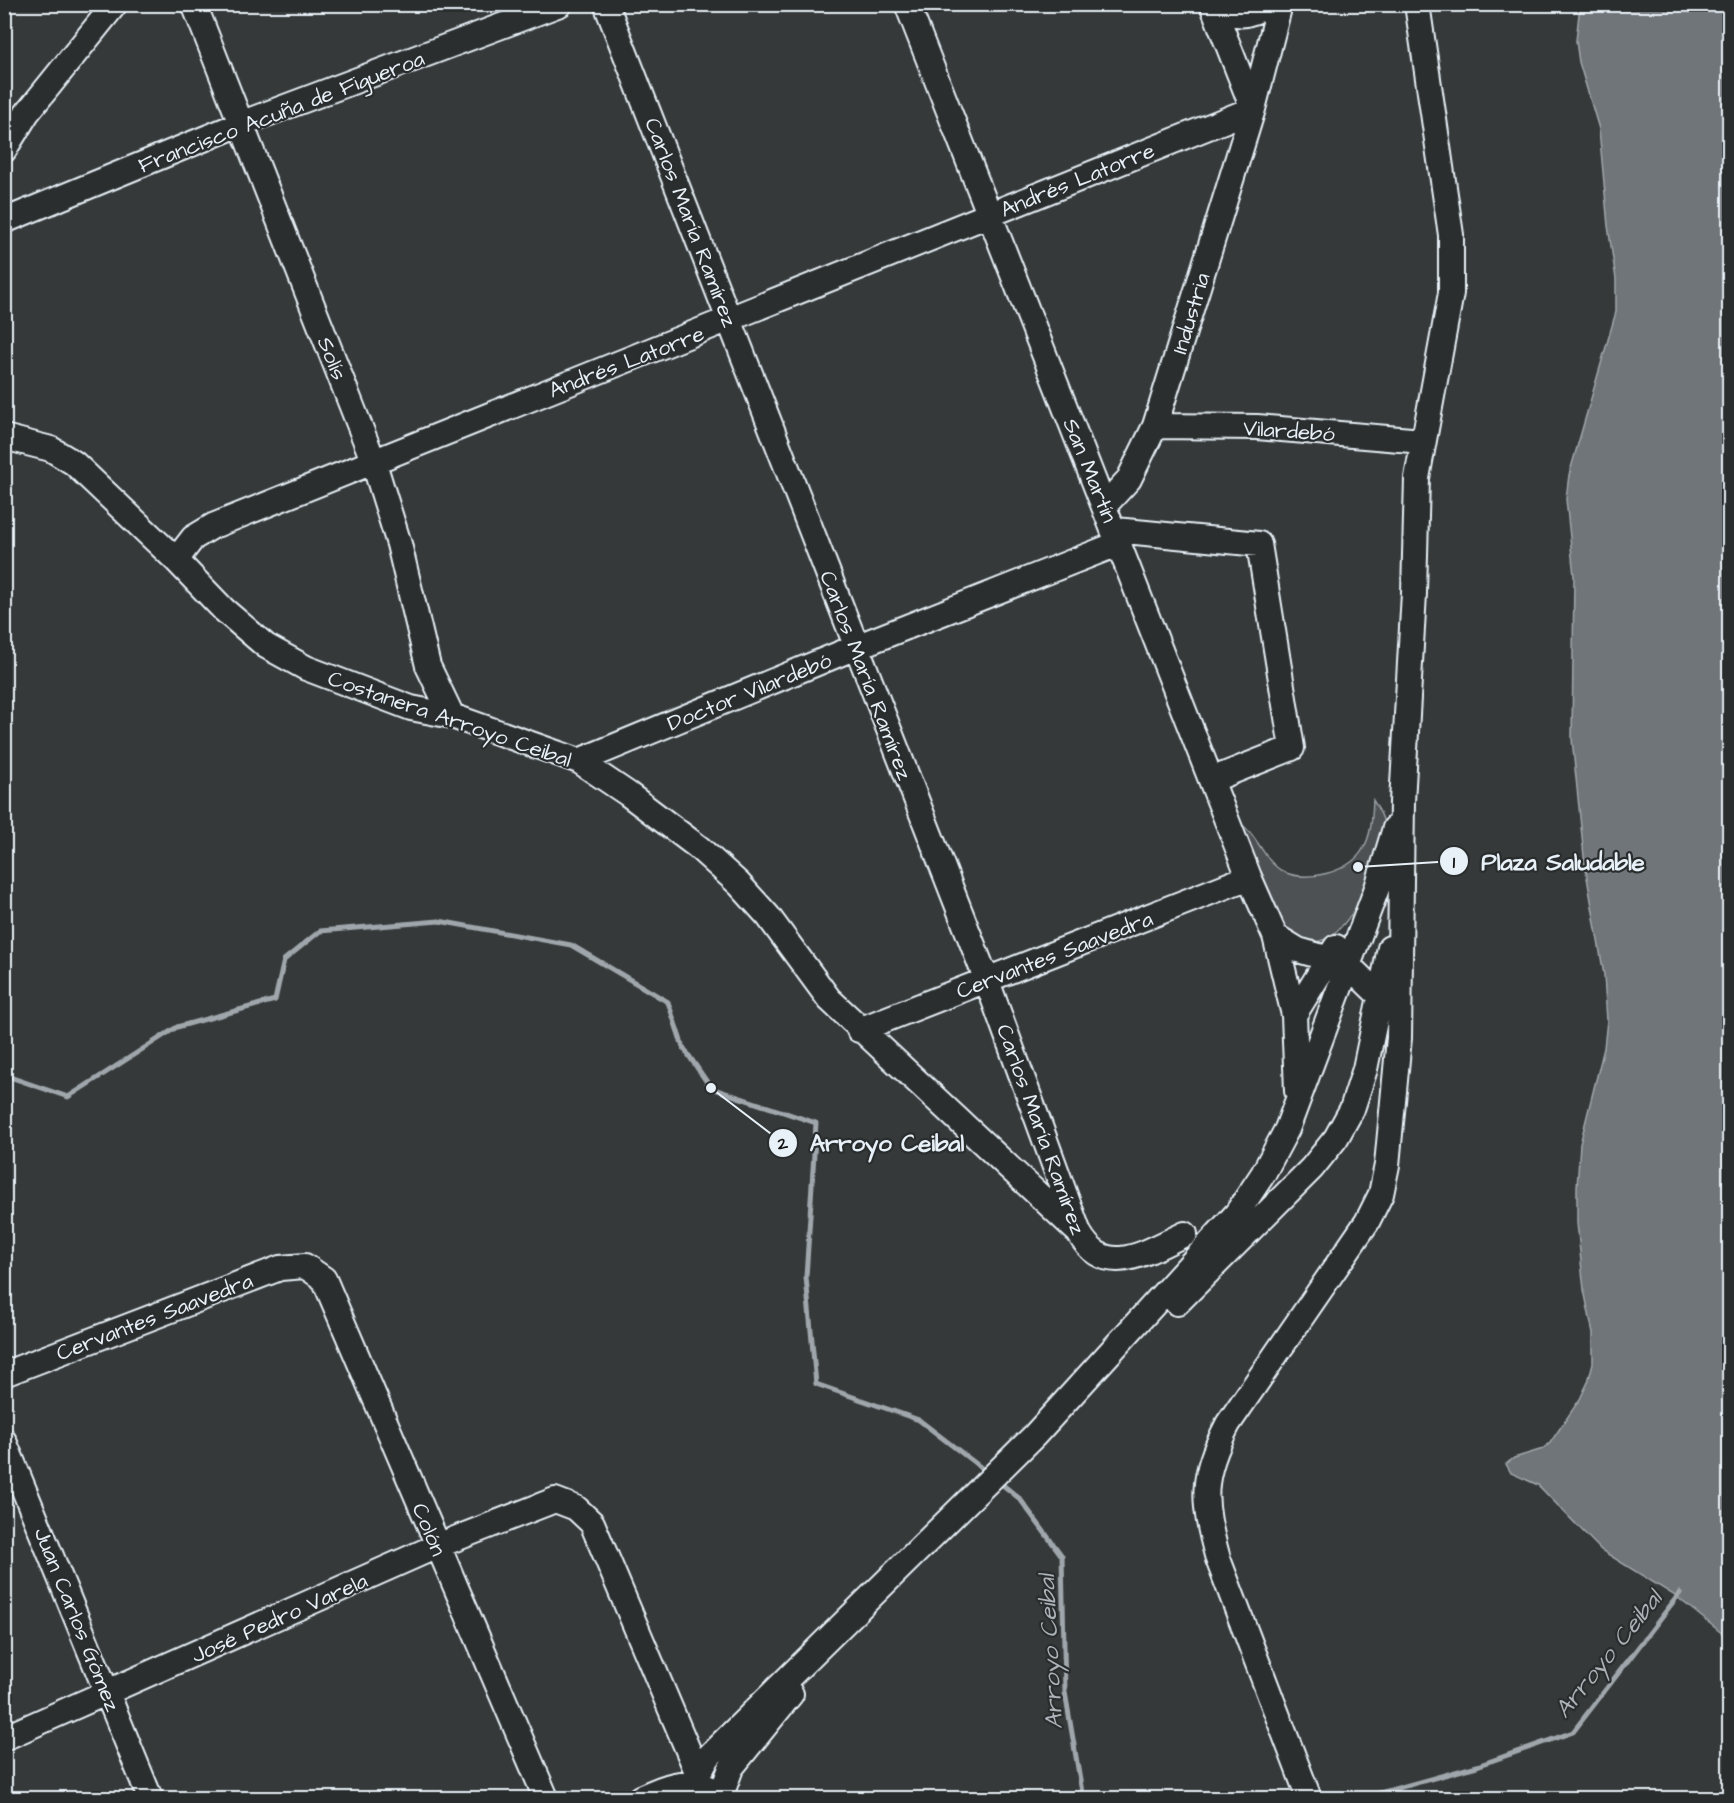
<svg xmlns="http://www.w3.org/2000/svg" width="1734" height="1803" font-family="'Architects Daughter',sans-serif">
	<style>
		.green { fill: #4d5152; stroke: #9aa1a5; stroke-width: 1.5 }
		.water { fill: #707579; stroke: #a0a7ac; stroke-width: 1.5 }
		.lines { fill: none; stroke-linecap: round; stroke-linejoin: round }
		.stream { stroke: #a0a7ac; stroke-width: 5 }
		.minor-casing { stroke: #e8f1f8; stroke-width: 28 }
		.minor { stroke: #2a2d2e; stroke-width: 24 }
		.labels { text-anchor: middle; stroke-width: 4.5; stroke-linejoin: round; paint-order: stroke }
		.street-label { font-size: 22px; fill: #e8f1f8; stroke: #2a2d2e }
		.water-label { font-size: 24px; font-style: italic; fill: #acb3b8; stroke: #2a2d2e }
		.leader { fill: none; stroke: #e8f1f8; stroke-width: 2 }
		.callout-dot { fill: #e8f1f8; stroke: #2a2d2e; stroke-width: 2 }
		.mark-label { font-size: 18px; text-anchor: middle; font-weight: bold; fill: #111 }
		.callout-label { font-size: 24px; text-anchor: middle; font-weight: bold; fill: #e8f1f8; stroke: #2a2d2e; stroke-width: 4.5; stroke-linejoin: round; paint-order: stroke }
	</style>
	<rect width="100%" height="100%" fill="#35393a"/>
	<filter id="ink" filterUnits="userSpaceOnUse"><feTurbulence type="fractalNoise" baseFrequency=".0167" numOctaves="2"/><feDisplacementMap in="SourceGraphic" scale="12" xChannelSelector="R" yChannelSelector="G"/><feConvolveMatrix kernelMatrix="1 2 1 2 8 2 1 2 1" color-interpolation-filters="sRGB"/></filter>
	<g filter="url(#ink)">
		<path class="green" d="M 1373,800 C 1377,807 1384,817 1384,825 C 1387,855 1352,933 1320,941 C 1309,944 1295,936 1286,931 L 1237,822 C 1258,832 1262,861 1284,872 C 1307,883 1350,872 1363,849 C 1372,834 1372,817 1373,800 Z"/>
		<path class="water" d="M 1580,5 L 1729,5 L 1729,1639 L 1677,1597 L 1601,1550 L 1538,1485 L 1511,1473 L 1506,1464 L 1514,1458 L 1543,1449 L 1550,1443 L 1580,1399 L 1588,1382 L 1593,1363 L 1593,1333 L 1584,1290 L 1577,1223 L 1577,1187 L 1580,1144 L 1604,1048 L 1607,1020 L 1604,975 L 1585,866 L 1572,739 L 1574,576 L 1566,499 L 1569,475 L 1616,312 L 1616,279 L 1608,226 L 1599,129 L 1579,62 L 1576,41 Z"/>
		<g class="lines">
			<path class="stream" d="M 4,1075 L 68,1097 L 177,1027 L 275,1000 L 284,960 L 320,931 L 439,921 L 571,945 L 668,1002 L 683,1047 L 711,1088 L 816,1123 L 806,1277 L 816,1384 L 919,1420 L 988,1473
				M 998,1481 L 1020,1499 L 1062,1556 L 1065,1692 L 1083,1798
				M 1362,1798 L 1477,1766 L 1573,1732 L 1680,1593"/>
			<g class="minor-casing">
				<path id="minor" d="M 194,4 L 373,460 L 399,544 L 428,666 L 452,716
					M 606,4 L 987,981 L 1079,1233 C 1106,1281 1147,1251 1185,1234
					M 907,4 L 1249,877 L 1275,936 L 1294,1015 L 1297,1091
					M 1214,4 C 1236,18 1247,18 1269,4
					M 4,150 L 27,113 L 115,4
					M 4,221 L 240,124 L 560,4
					M 1155,426 L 1257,427 L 1423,441
					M 4,437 L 51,449 L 74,463 L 176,560 L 224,610 L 266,646 L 306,668 L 411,708 L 452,716 L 579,761 L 628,794 L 698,847 L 739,884 L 768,916 L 829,999 L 1075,1229
					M 1105,505 L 1129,479 L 1155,426 L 1253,109 L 1280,4
					M 1115,530 L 1259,544 L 1292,748 L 1211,780
					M 176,560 L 193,538 L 213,526 L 1253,109 L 1212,4
					M 579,761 L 856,647 L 1120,543
					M 1275,936 L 1298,950 L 1347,964 L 1381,997 L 1386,1008
					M 1294,1015 L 1336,947
					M 859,1030 L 1249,877
					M 1177,1303 L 1312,1168 L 1336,1138 L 1352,1109 L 1365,1069 L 1390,948
					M 4,1374 L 280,1268 L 305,1266 L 324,1279 L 546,1798
					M 4,1441 L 150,1798
					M 4,1738 L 437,1546 L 555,1500 L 576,1508 L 592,1523 L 698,1774
					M 640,1798 C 664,1787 682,1778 709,1788
					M 695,1798 L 698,1774 L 709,1756 L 1034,1436 L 1237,1213 L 1263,1174 L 1287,1129 L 1377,888 L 1395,828
					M 720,1798 L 731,1768 L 791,1694
					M 1309,1798 L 1218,1559 C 1202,1500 1200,1478 1228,1424 L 1367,1222 L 1381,1194 L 1387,1165 L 1399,1038 L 1402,802 L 1414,593 L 1417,478 L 1451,293 L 1451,235 L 1417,4"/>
			</g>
			<use href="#minor" class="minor"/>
		</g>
	</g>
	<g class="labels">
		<g class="street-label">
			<text transform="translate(281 111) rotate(-21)" y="8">Francisco Acuña de Figueroa</text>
			<text transform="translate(1077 179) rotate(-22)" y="8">Andrés Latorre</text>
			<text transform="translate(692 222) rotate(69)" y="8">Carlos María Ramírez</text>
			<text transform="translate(1190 313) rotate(-73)" y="8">Industria</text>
			<text transform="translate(333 358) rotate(68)" y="8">Solís</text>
			<text transform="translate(626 361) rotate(-21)" y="8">Andrés Latorre</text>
			<text transform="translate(1289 430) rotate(4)" y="8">Vilardebó</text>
			<text transform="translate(1091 470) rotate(68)" y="8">San Martín</text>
			<text transform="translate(867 675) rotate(69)" y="8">Carlos María Ramírez</text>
			<text transform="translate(749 691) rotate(-22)" y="8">Doctor Vilardebó</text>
			<text transform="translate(450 718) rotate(19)" y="8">Costanera Arroyo Ceibal</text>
			<text transform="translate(1054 954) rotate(-21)" y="8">Cervantes Saavedra</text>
			<text transform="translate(1042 1129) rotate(70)" y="8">Carlos María Ramírez</text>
			<text transform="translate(154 1316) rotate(-21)" y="8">Cervantes Saavedra</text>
			<text transform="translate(430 1529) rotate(67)" y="8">Colón</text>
			<text transform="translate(279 1617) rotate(-24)" y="8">José Pedro Varela</text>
			<text transform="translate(78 1619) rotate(68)" y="8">Juan Carlos Gómez</text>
		</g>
		<g class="water-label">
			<text transform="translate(1050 1652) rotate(-93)" y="8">Arroyo Ceibal</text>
			<text transform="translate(1608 1654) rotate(-51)" y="8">Arroyo Ceibal</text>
		</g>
	</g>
	<path class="leader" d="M1358 867L1454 861M711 1088L783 1143"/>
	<g class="callout-dot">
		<circle cx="1358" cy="867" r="6"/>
		<circle cx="711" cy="1088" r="6"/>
		<circle cx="1454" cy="861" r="15"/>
		<circle cx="783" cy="1143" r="15"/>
	</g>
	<g class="mark-label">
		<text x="1454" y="868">1</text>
		<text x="783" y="1149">2</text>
	</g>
	<g class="callout-label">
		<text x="1563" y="870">Plaza Saludable</text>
		<text x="887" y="1151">Arroyo Ceibal</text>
	</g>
	<rect width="1734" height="1803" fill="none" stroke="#2a2d2e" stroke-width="24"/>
	<rect x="12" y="12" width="1710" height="1779" fill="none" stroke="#e8f1f8" stroke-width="2" filter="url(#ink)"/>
</svg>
